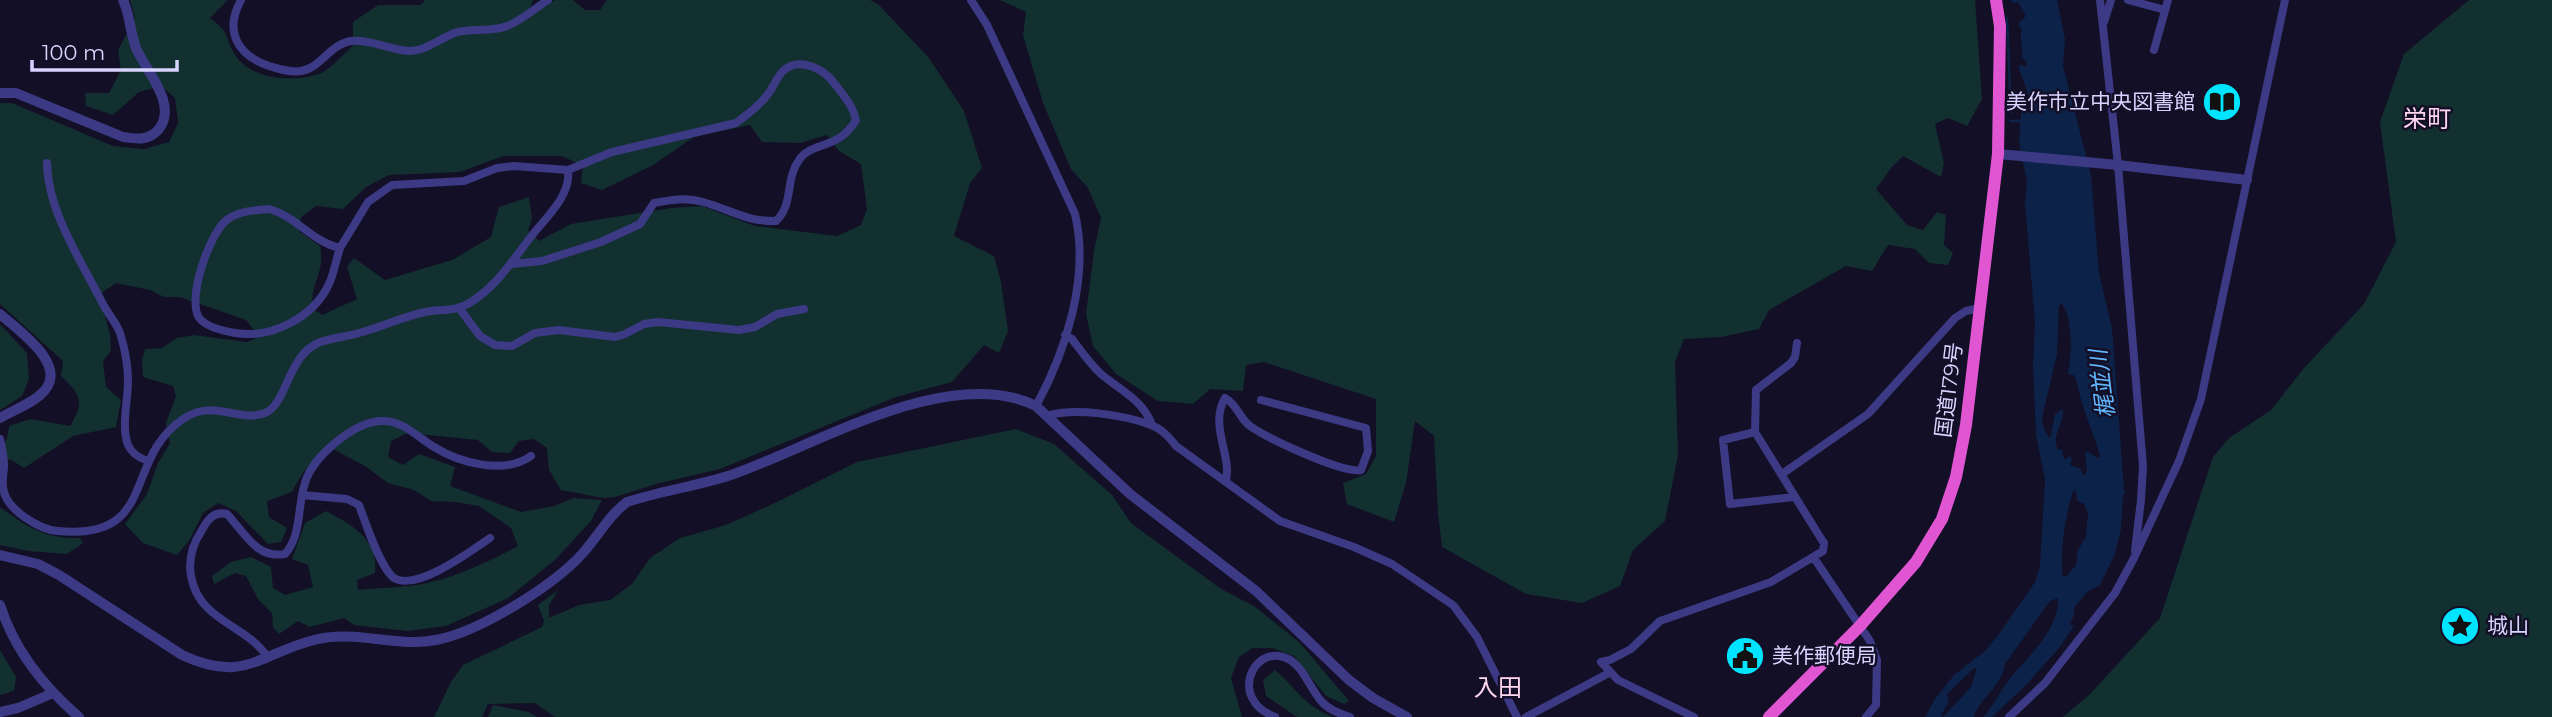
<svg xmlns="http://www.w3.org/2000/svg" width="2552" height="717" font-family="Montserrat,'Noto Sans JP',sans-serif">
	<style>
		.green { fill: #12302f; fill-rule: evenodd }
		.water { fill: #0c2248; fill-rule: evenodd }
		.lines { fill: none; stroke-linecap: round; stroke-linejoin: round }
		.stream { stroke: #0c2248; stroke-width: 2.5 }
		.minor { stroke: #3d3a85; stroke-width: 8 }
		.tertiary { stroke: #3d3a85; stroke-width: 10 }
		.trunk { stroke: #e055d1; stroke-width: 12 }
		.labels { text-anchor: middle; stroke-width: 5; stroke-linejoin: round; paint-order: stroke }
		.poi-label { font-size: 21px; fill: #d9d4ff; stroke: #130f26; text-anchor: start }
		.street-label { font-size: 21px; fill: #d9d4ff; stroke: #130f26 }
		.water-label { font-size: 23px; font-style: italic; fill: #62b6ff; stroke: #130f26 }
		.quarter-label { font-size: 24px; fill: #ffd6f0; stroke: #130f26 }
	</style>
	<rect width="100%" height="100%" fill="#130f26"/>
	<path class="green" d="M 130,0 L 228,0 L 210,18 C 232,35 223,34 234,53 C 248,79 293,83 319,74 C 330,70 343,54 353,46 L 353,22 L 378,5 L 420,5 L 425,0 L 533,0 L 528,15 L 555,0 L 573,0 L 585,10 L 600,10 L 607,0 L 870,0 L 878,4 L 929,58 L 964,111 L 982,168 L 970,183 L 954,236 L 994,256 L 1001,282 L 1008,331 L 999,353 L 984,345 L 952,382 L 896,397 L 720,469 L 656,484 L 615,497 L 603,498 L 561,490 L 549,470 L 547,448 L 534,439 L 519,441 L 510,453 L 492,452 L 478,440 L 408,433 L 391,441 L 388,457 L 403,465 L 419,454 L 455,467 L 450,486 L 521,512 L 554,506 L 574,498 L 602,500 L 591,521 L 555,560 L 508,598 L 446,626 L 407,631 L 354,625 L 344,618 L 310,627 L 298,621 L 279,634 L 273,627 L 272,613 L 258,599 L 246,576 L 235,573 L 214,584 L 212,576 L 231,562 L 251,557 L 271,567 L 273,588 L 285,595 L 313,587 L 308,565 L 292,559 L 305,523 L 326,511 C 352,525 379,539 375,573 L 357,580 L 358,590 C 375,588 392,588 408,586 C 444,583 486,563 518,546 L 511,528 L 479,506 L 455,502 L 431,501 L 414,490 L 388,483 L 365,466 L 331,448 C 312,457 301,474 292,492 L 267,501 L 269,517 L 287,528 L 281,542 L 268,544 L 236,511 L 218,503 L 203,513 L 189,541 L 177,555 L 143,543 L 125,524 L 147,494 L 158,463 L 170,443 L 166,423 L 176,396 L 173,386 L 143,377 L 142,360 L 145,349 L 162,348 L 177,338 L 194,335 L 247,342 L 259,337 L 246,320 L 180,297 L 164,297 L 150,290 L 116,283 L 99,295 L 110,334 L 111,351 L 103,361 L 106,387 L 121,400 L 116,427 L 73,436 L 24,468 L 10,459 L 0,467 C 0,448 8,443 9,426 L 30,419 L 70,426 C 85,401 81,395 61,376 L 63,361 L 0,304 L 0,103 L 12,103 L 113,146 L 144,149 L 169,142 L 178,123 L 175,98 L 161,86 L 139,92 L 113,115 L 86,106 L 85,93 L 109,93 L 121,70 L 118,50 L 135,18 ZM 750,125 L 762,142 L 800,143 L 827,135 L 839,151 L 861,164 L 867,209 L 861,225 L 837,236 L 755,226 L 702,206 L 671,208 L 571,224 L 539,241 L 528,230 L 532,219 L 529,197 L 499,207 L 491,237 L 452,260 L 385,280 L 354,258 L 347,267 L 357,299 L 322,315 L 313,309 C 309,282 326,274 320,246 L 299,231 L 301,217 L 316,206 L 343,209 L 366,187 L 389,175 L 460,172 L 503,156 L 562,156 L 583,166 L 581,183 L 602,190 L 653,165 L 694,137 Z
		M 1000,0 L 1975,0 L 1982,99 L 1967,126 L 1948,118 L 1935,124 L 1944,163 L 1941,177 L 1903,156 L 1892,167 L 1876,189 L 1907,225 L 1923,230 L 1937,212 L 1946,215 L 1944,245 L 1953,253 L 1948,265 L 1929,263 L 1915,249 L 1888,245 L 1872,271 L 1846,266 L 1769,310 L 1759,329 L 1721,337 L 1684,339 L 1675,362 L 1678,455 L 1665,521 L 1633,550 L 1620,586 L 1582,603 L 1526,594 L 1442,547 L 1438,514 L 1434,436 L 1415,421 L 1406,483 L 1394,522 L 1347,504 L 1343,483 L 1366,474 L 1376,456 L 1376,399 L 1264,362 L 1246,365 L 1243,391 L 1210,389 L 1193,404 L 1158,401 L 1116,374 L 1093,346 L 1086,314 L 1094,251 L 1101,218 L 1088,188 L 1071,169 L 1043,103 L 1023,35 L 1026,12 Z
		M 2469,0 L 2552,0 L 2552,717 L 2063,717 L 2090,694 L 2160,618 L 2213,457 L 2229,438 L 2271,410 L 2304,368 L 2364,304 L 2396,242 L 2380,122 L 2404,54 Z
		M 0,324 L 27,353 L 29,379 L 22,396 L 0,410 Z
		M 1016,429 L 1054,444 L 1112,495 L 1131,523 L 1221,589 L 1254,606 L 1299,642 L 1349,701 L 1344,704 L 1326,696 L 1294,656 L 1272,648 L 1253,648 L 1239,657 L 1231,678 L 1242,717 L 555,717 L 535,703 L 488,704 L 482,717 L 434,717 L 451,682 L 463,665 L 542,627 L 544,621 L 538,605 L 558,590 L 549,605 L 549,618 L 579,605 L 610,600 L 632,584 L 650,558 L 680,538 L 726,525 L 779,501 L 857,462 Z
		M 0,507 C 27,527 45,539 80,538 L 83,543 L 67,554 L 28,551 L 0,545 Z
		M 0,650 L 16,677 L 14,691 L 0,695 Z
		M 1275,670 C 1298,690 1303,705 1333,717 L 1297,717 L 1266,696 L 1263,680 Z
		M 493,705 L 529,712 L 537,717 L 488,717 Z"/>
	<path class="water" d="M 2010,0 L 2057,0 L 2065,39 L 2063,66 L 2091,175 L 2099,273 L 2112,328 L 2124,490 L 2126,493 L 2123,495 L 2121,529 L 2115,554 L 2100,585 L 2087,592 L 2073,609 L 2075,613 L 2070,624 L 2074,626 L 2059,648 L 2025,686 L 1992,717 L 1983,717 C 1993,707 1999,692 2008,681 C 2028,656 2059,631 2058,598 L 2050,601 L 2005,664 C 2003,686 1980,697 1974,717 L 1925,717 L 1935,699 L 1954,675 L 1985,651 L 1999,634 L 2035,582 L 2040,566 L 2045,479 L 2036,435 L 2033,365 L 2035,322 L 2025,203 L 2027,182 L 2019,142 L 2022,100 L 2030,99 L 2019,69 L 2019,65 L 2026,66 L 2027,63 L 2022,57 C 2024,47 2018,40 2022,30 L 2018,24 L 2026,16 L 2018,2 L 2013,3 ZM 2061,303 C 2073,315 2072,356 2068,372 L 2069,375 L 2074,375 L 2076,379 C 2081,405 2091,427 2099,452 L 2100,456 L 2097,458 L 2087,451 L 2085,453 L 2087,471 L 2083,476 L 2081,469 L 2070,465 L 2072,459 L 2069,456 L 2064,460 L 2062,449 L 2058,450 C 2051,434 2064,425 2063,409 L 2055,414 L 2050,439 L 2044,429 L 2042,418 L 2057,354 L 2059,306 ZM 2074,490 L 2076,491 L 2077,501 L 2084,504 L 2088,514 L 2086,537 L 2078,550 L 2076,565 L 2067,576 L 2063,576 C 2059,557 2066,509 2074,490 ZM 1974,668 L 1977,668 L 1971,687 L 1943,717 L 1941,715 L 1949,702 L 1947,694 Z"/>
	<g class="lines">
		<path class="stream" d="M 2007,18 L 2011,113
			M 2010,121 L 2020,121"/>
		<path class="minor" d="M 241,0 C 224,31 237,55 269,66 C 279,69 291,73 301,71 C 321,68 330,44 351,41 C 370,39 390,50 409,51 C 425,51 440,39 454,33 C 471,27 490,33 507,26 C 521,21 535,8 548,0
			M 971,0 L 987,25 L 1075,214 C 1090,277 1066,351 1036,406
			M 2100,0 L 2118,165 L 2143,466 L 2141,500 L 2135,551
			M 2128,0 L 2165,10
			M 2104,22 L 2111,0
			M 2154,50 L 2168,0
			M 47,163 C 48,213 82,262 104,306 C 109,315 117,324 120,333 C 125,349 128,365 128,381 C 128,400 121,427 128,445 C 132,454 139,458 148,461
			M 269,209 C 296,216 312,242 340,248 C 336,260 334,273 329,284 C 313,318 271,339 235,333 C 224,331 209,328 201,320 C 184,305 210,230 228,219 C 240,211 255,210 269,209 Z
			M 340,248 L 368,202 L 392,185 L 464,181 L 497,168 L 514,166 L 568,170 L 612,152 L 736,123 C 748,114 759,106 768,94 C 773,88 777,77 783,71 C 799,56 824,69 834,83 C 843,95 853,105 856,120 C 839,150 812,141 799,160 C 785,179 794,204 776,221 C 747,222 729,209 703,202 C 686,197 670,200 654,203 L 640,224 L 601,242 L 542,261 L 512,264
			M 459,308 L 480,336 L 495,345 L 512,346 L 535,333 L 559,330 L 615,337 L 625,334 L 644,324 L 658,322 L 739,330 L 755,327 L 777,314 L 804,309
			M 1065,335 L 1072,339 C 1081,351 1090,364 1101,374 C 1120,390 1143,400 1152,425
			M 1047,416 C 1074,407 1124,415 1151,425 C 1162,429 1169,437 1176,446 L 1280,521 L 1354,547 L 1392,564 L 1453,605 L 1477,637 L 1517,717
			M 1755,432 L 1723,440 L 1730,504 L 1794,497
			M 0,439 C 2,448 4,456 4,465 C 4,474 1,483 4,492 C 9,511 39,529 57,531 C 159,541 122,460 183,419 C 213,398 239,423 265,413 C 287,404 287,357 318,343 C 330,338 346,337 359,333 C 381,327 402,317 425,312 C 441,309 456,312 471,302 C 500,284 516,254 538,228 C 552,212 571,192 568,170
			M 1782,474 L 1868,414 L 1955,318 L 1966,311 L 1979,308
			M 1226,480 C 1232,456 1209,425 1225,398 C 1237,404 1240,419 1250,426 C 1267,438 1343,474 1361,470 L 1368,451 L 1366,428 L 1261,400
			M 302,495 L 347,499 L 359,505 C 365,521 380,568 394,578 C 416,592 471,551 490,538
			M 1814,558 L 1870,641 L 1877,660 L 1876,705 L 1866,717
			M 268,658 C 247,624 199,622 191,576 C 188,559 192,545 202,530 C 208,519 214,511 227,514 C 245,533 256,559 285,554 C 302,535 297,507 305,483 C 312,457 354,422 381,421 C 403,420 417,437 434,447 C 460,463 504,475 531,456
			M 1275,717 C 1268,714 1258,709 1254,701 C 1241,683 1255,653 1279,656 C 1302,659 1308,687 1322,702 C 1329,710 1340,714 1350,717
			M 1526,717 L 1609,673
			M 1694,717 L 1618,680 L 1601,662 L 1610,660 L 1631,649 L 1660,621 L 1771,582 L 1823,551 L 1824,543 L 1820,537 L 1755,432 L 1756,390 L 1791,363 L 1795,357 L 1797,343
			M 2009,717 L 2045,683 L 2115,593 L 2134,558 L 2179,461 L 2201,399 L 2285,0"/>
		<path class="tertiary" d="M 0,93 L 16,93 L 123,137 C 137,139 149,141 159,129 C 178,104 146,71 136,48 C 130,32 130,15 123,0
			M 1998,154 L 2118,165 L 2247,180
			M 0,314 C 20,332 74,368 39,396 C 28,405 12,411 0,418
			M 0,555 L 38,564 L 59,575 L 182,655 C 244,684 259,654 314,640 C 355,629 396,648 436,640 C 479,632 553,586 582,554 C 598,537 608,516 627,502 C 661,491 697,486 731,475 C 815,446 949,363 1036,406 L 1130,494 L 1256,591 L 1349,680 L 1373,698 L 1407,717
			M 0,605 C 14,649 44,687 79,717
			M 0,712 L 18,708 L 53,693"/>
		<path class="trunk" d="M 1769,717 L 1859,627 L 1916,562 L 1942,519 L 1956,477 L 1966,425 L 1998,154 L 2000,26 L 1996,0"/>
	</g>
	<defs>
		<g id="library-disc" transform="scale(2.0125)"><circle r="9.5" fill="#00e5ff" stroke="#130f26"/><path d="M-6-4Q-3-5.5-.7-3.5V5Q-3 3-6 4ZM6-4Q3-5.5 .7-3.5V5Q3 3 6 4Z" fill="#111"/></g>
		<g id="sight-disc" transform="scale(2.0125)"><circle r="9.5" fill="#00e5ff" stroke="#130f26"/><path d="M0-6L1.8-2.2L6-1.7L2.9 1.2L3.7 5.4L0 3.3L-3.7 5.4L-2.9 1.2L-6-1.7L-1.8-2.2Z" fill="#111"/></g>
		<g id="civic-disc" transform="scale(2.0125)"><circle r="9.5" fill="#00e5ff" stroke="#130f26"/><path d="M-.6-6.5H3V-4.5H.6V-3L4-1V1h2V6H-6V1h2V-1L-.6-3ZM-1.2 2.5V6h2.4V2.5Z" fill="#111"/></g>
	</defs>
	<g fill-rule="evenodd">
		<use href="#library-disc" x="2222" y="102"/>
		<use href="#sight-disc" x="2460" y="626"/>
		<use href="#civic-disc" x="1745" y="656"/>
	</g>
	<g class="labels">
		<g class="poi-label">
			<text x="2195" y="109" text-anchor="end">美作市立中央図書館</text>
			<text x="2487" y="633">城山</text>
			<text x="1772" y="663">美作郵便局</text>
		</g>
		<g class="street-label">
			<text transform="translate(1949 390) rotate(-83)" y="7">国道179号</text>
		</g>
		<g class="water-label">
			<text transform="translate(2102 384) rotate(-97)" y="8">梶並川</text>
		</g>
		<g class="quarter-label">
			<text x="2427" y="127">栄町</text>
			<text x="1498" y="696">入田</text>
		</g>
	</g>
	<path d="M32 60v10h145v-10" fill="none" stroke="#d9d4ff" stroke-width="3.5"/>
	<text x="42" y="60" font-size="21" fill="#d9d4ff" stroke="#130f26" stroke-width="5" paint-order="stroke">100 m</text>
</svg>
